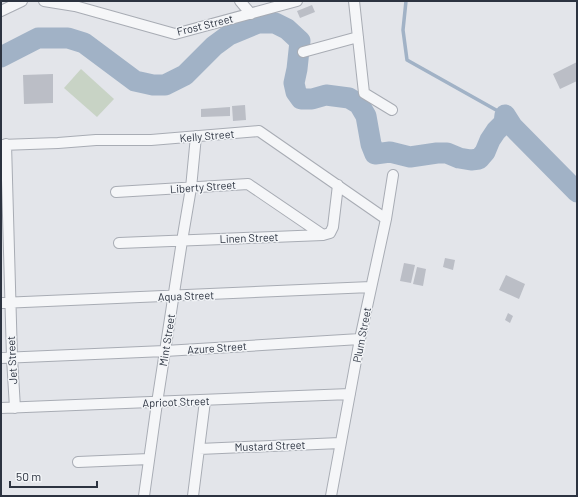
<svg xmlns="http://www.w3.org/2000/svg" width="578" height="497" font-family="Barlow,sans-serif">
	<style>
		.green { fill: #c8d3c5 }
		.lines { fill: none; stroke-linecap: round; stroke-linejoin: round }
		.stream { stroke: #a1b2c6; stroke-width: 3.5 }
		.river { stroke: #a1b2c6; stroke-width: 21 }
		.building { fill: #bbbec6 }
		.minor-casing { stroke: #a8acb4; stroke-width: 12 }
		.minor { stroke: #f5f6f8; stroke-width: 10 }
		.labels { text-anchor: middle; stroke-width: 3; stroke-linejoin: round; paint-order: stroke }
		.street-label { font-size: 11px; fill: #2c3340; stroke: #f2f4f7 }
	</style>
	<rect width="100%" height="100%" fill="#e3e5ea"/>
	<path class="green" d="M 81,69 L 114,99 L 97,117 L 64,88 Z"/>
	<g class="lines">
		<path class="stream" d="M 406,1 L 403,30 L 407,60 L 505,115"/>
		<path class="river" d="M 1,57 L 38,38 L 68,38 L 84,43 L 135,81 L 153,85 L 165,85 L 185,75 L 214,46 L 229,35 L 258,23 L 275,23 L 287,29 L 300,41 L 297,69 L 294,83 L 296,92 L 301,99 L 312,99 L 326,95 L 349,98 L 359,104 L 366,116 L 371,144 L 375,154 L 390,152 L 410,157 L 437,153 L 447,153 L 459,158 L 471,160 L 479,159 L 485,152 L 490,140 L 496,131 L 504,123 L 505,115
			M 505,115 L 512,126 L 577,192"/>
	</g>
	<path class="building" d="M 312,5 L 315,12 L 300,18 L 297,11 Z
		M 577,62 L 577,81 L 560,89 L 553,74 Z
		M 53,74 L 53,103 L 24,104 L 23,75 Z
		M 245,105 L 246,120 L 233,121 L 232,106 Z
		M 230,107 L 230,116 L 201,117 L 201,109 Z
		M 445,258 L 455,260 L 453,270 L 443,267 Z
		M 404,263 L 415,265 L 411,283 L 400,281 Z
		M 417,267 L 426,269 L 423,286 L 413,284 Z
		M 506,275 L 525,284 L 519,299 L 499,290 Z
		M 508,313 L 513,316 L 510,323 L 505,320 Z"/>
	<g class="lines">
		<g class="minor-casing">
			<path id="minor" d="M 44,1 L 75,6 L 175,34 L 297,1
				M 240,1 L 251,14
				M 354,1 L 364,93 L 392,110
				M 1,11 L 22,1
				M 303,52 L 358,37
				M 6,144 L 12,358 L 15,408
				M 1,145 L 58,143 L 96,140 L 151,140 L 259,131 L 386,219
				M 116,192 L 248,184 L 323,235
				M 119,243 L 323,235 L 330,233 L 333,227 L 338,185
				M 1,303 L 371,287
				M 1,358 L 165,351 L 360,339
				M 1,408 L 350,394
				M 199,449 L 340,443
				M 78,462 L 149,459
				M 144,496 L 157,403 L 182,241 L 191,188 L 196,136
				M 193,496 L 205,401
				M 331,496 L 360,339 L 386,219 L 393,175"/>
		</g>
		<use href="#minor" class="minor"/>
	</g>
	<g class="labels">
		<g class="street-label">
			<text transform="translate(205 25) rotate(-14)" y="4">Frost Street</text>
			<text transform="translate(207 136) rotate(-5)" y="4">Kelly Street</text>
			<text transform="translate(203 187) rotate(-4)" y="4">Liberty Street</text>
			<text transform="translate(249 238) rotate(-2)" y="4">Linen Street</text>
			<text transform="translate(186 296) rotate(-2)" y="4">Aqua Street</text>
			<text transform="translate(362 335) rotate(-79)" y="4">Plum Street</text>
			<text transform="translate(167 340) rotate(-81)" y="4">Mint Street</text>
			<text transform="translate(217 348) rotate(-4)" y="4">Azure Street</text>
			<text transform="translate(12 360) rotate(-93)" y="4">Jet Street</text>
			<text transform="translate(176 402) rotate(-2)" y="4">Apricot Street</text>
			<text transform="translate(270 446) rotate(-2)" y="4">Mustard Street</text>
		</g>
	</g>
	<rect width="578" height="497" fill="none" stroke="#2c3340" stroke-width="4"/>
	<path d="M10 481v6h87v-6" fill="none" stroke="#2c3340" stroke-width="2"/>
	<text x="16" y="481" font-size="12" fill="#2c3340" stroke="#f2f4f7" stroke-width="3" paint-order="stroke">50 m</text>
</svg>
